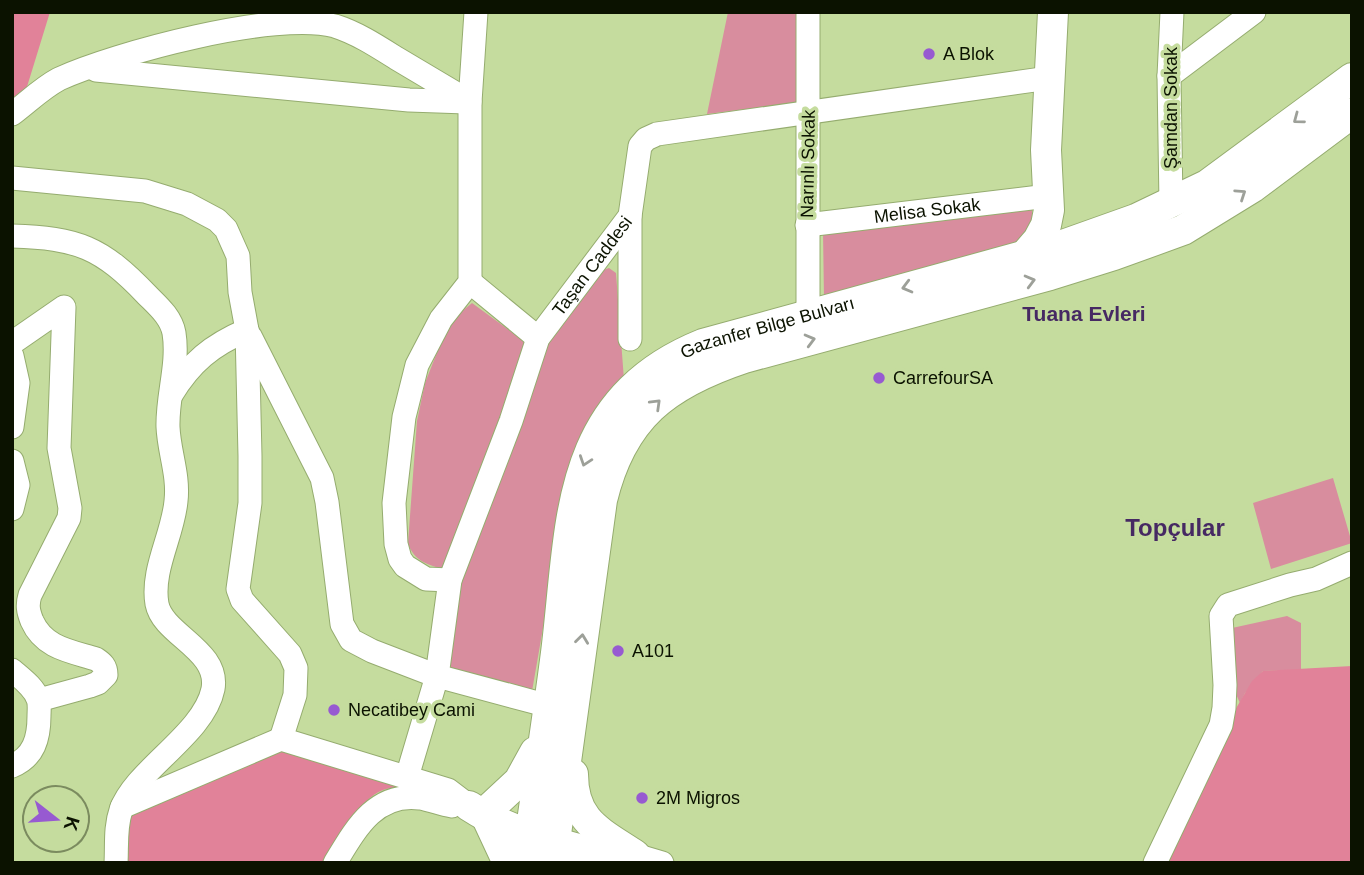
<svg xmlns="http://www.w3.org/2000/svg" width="1364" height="875" font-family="Helvetica,sans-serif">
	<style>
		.green { fill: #d88d9e }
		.forest { fill: #e18299 }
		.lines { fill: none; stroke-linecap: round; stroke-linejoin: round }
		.minor-casing { stroke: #95ac6f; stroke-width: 25 }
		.major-casing { stroke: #95ac6f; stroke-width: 32 }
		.minor { stroke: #fff; stroke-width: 23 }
		.major { stroke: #fff; stroke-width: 30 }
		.oneway { stroke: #9da099 }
		.poi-dot { fill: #975ad1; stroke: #c5dc9e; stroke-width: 2.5 }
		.labels { text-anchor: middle; stroke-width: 7; stroke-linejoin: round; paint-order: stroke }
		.poi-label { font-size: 18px; fill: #0b1200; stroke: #c5dc9e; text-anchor: start }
		.street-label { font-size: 18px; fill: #0b1200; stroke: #c5dc9e }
		.quarter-label { font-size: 21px; font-weight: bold; fill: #462963; stroke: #c5dc9e }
		.district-label { font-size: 24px; font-weight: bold; fill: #462963; stroke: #c5dc9e }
	</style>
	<rect width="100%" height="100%" fill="#c5dc9e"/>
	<path class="green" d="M 728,12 L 800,12 L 800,102 L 707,114 Z
		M 1032,205 L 1032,225 L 1024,243 L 824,298 L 823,232 Z
		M 609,268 L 616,273 L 624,380 L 551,582 L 531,697 L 447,673 L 450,602 L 545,347 L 597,272 Z
		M 472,303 L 527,343 L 446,570 C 429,565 414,562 408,543 L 417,421 L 425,383 L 449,322 Z
		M 1333,478 L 1352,543 L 1271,569 L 1253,503 Z
		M 1287,616 L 1301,623 L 1301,670 L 1263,671 L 1245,693 L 1240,703 L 1231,683 L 1232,628 Z"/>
	<path class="forest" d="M 12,12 L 50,12 L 26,90 L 12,101 Z
		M 1352,666 L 1352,863 L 1155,863 L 1165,830 L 1252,681 L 1263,671 Z
		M 294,750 L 400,787 C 395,788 388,788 383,790 C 359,799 336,842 323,863 L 128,863 L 127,828 L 132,813 L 210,779 L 226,775 L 259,756 Z"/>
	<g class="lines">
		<g class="minor-casing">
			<g id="minor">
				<path d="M 96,70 L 409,100 L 466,102"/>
				<path d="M 1169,76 L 1254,12"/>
				<path d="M 12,114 C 28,102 42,88 59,79 C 116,53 276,10 335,26 C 357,33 377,46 396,58 C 421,73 445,87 470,102"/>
				<path d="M 12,178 L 145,191 L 187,204 L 217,220 L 226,229 L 238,256 L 240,292 L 247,330 L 250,456 L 250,503 L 238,589 L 242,600 L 290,654 L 296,668 L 295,695 L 281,739"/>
				<path d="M 1171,204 L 1169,76 L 1172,12"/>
				<path id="s1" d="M 807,225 L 1048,196"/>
				<path d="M 12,236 C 78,238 101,247 147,295 C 158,306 171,317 174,333 C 179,364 167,396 168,427 C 169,452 179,475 176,501 C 173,535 151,570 157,604 C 163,635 220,650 213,689 C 204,734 135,770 121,810 C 115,827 117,845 116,863"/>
				<path d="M 470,282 L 538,338"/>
				<path d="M 808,315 L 808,12"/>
				<path d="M 250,336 L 322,478 L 327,502 L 342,624 L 351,640 L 372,651 L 437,676 L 549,706"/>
				<path d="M 630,339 L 630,216"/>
				<path d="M 12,343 L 64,307 L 59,448 L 70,508 L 69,518 L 30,595 C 27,605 28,611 32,621 C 44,648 70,651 96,659 C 102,663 106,666 106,675 L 98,683 L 90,686 L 39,700"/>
				<path d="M 12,356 L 18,383 L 12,427"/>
				<path d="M 171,395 C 191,362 212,345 247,330"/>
				<path d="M 12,461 L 18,485 L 12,509"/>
				<path d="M 450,580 L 426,579 L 405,566 L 400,559 L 396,544 L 394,503 L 404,417 L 417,365 L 441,319 L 470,282 L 470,102 L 476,12"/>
				<path d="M 12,670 C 21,678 34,687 38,699 C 40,704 39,711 39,716 C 39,738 34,757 12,766"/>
				<path id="s2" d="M 407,777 L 437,676 L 450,580 L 511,421 L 538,338 L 630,216 L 640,146 L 646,139 L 657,134 L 1049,78"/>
				<path d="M 122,807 L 281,739 L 448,790 L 469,806"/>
				<path d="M 635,855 L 662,863"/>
				<path d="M 335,863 C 355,830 375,792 420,798 C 431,800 441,804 452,806"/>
				<path d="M 1155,863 L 1221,725 L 1224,708 L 1225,685 L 1221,616 L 1228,605 L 1290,585 L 1316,579 L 1352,563"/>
			</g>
		</g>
		<g class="major-casing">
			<g id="major">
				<path d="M 1026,254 L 1038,240 L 1046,225 L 1049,210 L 1046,150 L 1053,12"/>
				<path d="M 573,774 C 573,821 599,831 635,855"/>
				<path d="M 469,806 C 510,833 558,843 604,856"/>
				<path d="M 490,808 L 519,781 L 535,752"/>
				<path d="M 487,818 L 508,863"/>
				<path id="s3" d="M 526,863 C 536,793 547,723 556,653 C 572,525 562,401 703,344 L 1063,245 L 1136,219 L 1207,185 L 1352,78"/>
				<path d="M 552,863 L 602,500 C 622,417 666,384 744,358 L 1050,275 L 1114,255 L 1183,230 L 1253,187 L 1352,113"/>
			</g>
		</g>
		<use href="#minor" class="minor"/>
		<use href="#major" class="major"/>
	</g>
	<defs><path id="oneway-chevron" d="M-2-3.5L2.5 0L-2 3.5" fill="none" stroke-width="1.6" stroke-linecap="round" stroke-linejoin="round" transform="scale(1.75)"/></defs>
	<g class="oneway">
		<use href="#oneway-chevron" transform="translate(1298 119) rotate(143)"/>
		<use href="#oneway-chevron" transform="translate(1241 194) rotate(-34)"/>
		<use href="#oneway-chevron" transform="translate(1030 281) rotate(-15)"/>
		<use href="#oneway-chevron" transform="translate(907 287) rotate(165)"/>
		<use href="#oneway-chevron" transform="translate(810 340) rotate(-15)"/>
		<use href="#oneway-chevron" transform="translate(656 404) rotate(-44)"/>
		<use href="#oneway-chevron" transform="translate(585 461) rotate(109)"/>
		<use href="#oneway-chevron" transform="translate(582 639) rotate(-83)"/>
	</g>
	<g class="poi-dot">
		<circle cx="929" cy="54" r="7"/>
		<circle cx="879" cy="378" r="7"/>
		<circle cx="618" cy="651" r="7"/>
		<circle cx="334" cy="710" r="7"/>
		<circle cx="642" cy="798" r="7"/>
	</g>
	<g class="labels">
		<g class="poi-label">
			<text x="943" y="60">A Blok</text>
			<text x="893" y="384">CarrefourSA</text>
			<text x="632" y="657">A101</text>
			<text x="348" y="716">Necatibey Cami</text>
			<text x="656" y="804">2M Migros</text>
		</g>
		<g class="street-label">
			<text transform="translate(1171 108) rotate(-90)" y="6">Şamdan Sokak</text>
			<text transform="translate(808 164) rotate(-89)" y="6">Narınlı Sokak</text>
			<text dy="6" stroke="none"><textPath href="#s1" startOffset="121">Melisa Sokak</textPath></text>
			<text dy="6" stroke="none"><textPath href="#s2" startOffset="550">Taşan Caddesi</textPath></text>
			<text dy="6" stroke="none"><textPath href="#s3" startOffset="644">Gazanfer Bilge Bulvarı</textPath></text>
		</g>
		<g class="quarter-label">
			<text x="1084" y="321">Tuana Evleri</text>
		</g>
		<g class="district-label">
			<text x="1175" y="536">Topçular</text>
		</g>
	</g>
	<rect width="1364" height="875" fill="none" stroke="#0b1200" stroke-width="28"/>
	<g transform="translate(56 819) rotate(107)"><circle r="33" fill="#c5dc9e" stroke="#7b8b5f" stroke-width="2"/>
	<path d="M0-5L12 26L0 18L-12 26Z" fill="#975ad1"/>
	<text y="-10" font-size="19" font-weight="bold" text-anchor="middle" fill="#0b1200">K</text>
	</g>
</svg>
